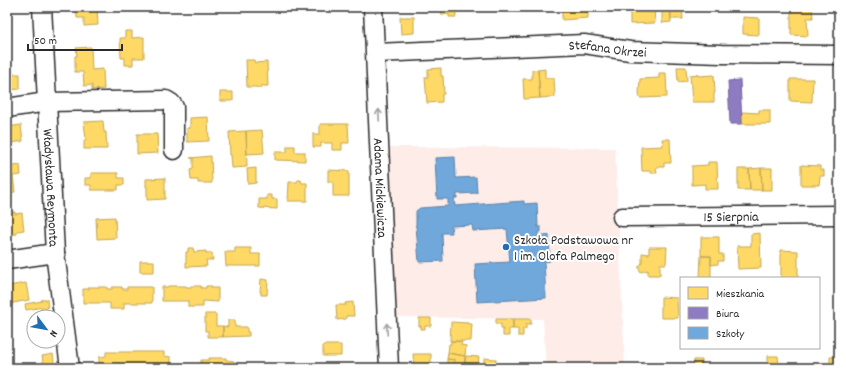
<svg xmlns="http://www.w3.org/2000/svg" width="846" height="375" font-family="Dekko,sans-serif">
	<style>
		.built { fill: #fdece7 }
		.homes { fill: #ffd966; stroke: #bfa554 }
		.offices { fill: #8e7cc3; stroke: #706495 }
		.schools { fill: #6fa8dc; stroke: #5b82a7 }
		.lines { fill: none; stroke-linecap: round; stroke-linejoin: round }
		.minor-casing { stroke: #2b2b2b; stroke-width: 21 }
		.minor { stroke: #fff; stroke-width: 18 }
		.oneway { stroke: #a0a0a0 }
		.poi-dot { fill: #1f6fb2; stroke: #fff; stroke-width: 1.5 }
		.labels { text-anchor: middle; stroke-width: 4; stroke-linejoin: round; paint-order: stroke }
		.street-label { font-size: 14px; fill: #2b2b2b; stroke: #fff }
		.poi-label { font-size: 14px; fill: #2b2b2b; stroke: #fff; text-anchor: start }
	</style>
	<rect width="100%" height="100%" fill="#fff"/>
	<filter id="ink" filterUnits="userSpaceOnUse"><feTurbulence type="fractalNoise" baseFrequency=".025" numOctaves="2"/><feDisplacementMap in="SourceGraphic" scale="8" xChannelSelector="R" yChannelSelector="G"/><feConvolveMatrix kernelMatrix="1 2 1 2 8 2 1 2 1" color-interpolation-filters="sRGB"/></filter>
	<g filter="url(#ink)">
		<path class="built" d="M 388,147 L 615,148 L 625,368 L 546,368 L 543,319 L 396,317 Z"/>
		<path class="homes" d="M 76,7 L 97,7 L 98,25 L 84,26 L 84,18 L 77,18 Z
			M 441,7 L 456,7 L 456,17 L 449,17 L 449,14 L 442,15 Z
			M 517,7 L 535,7 L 535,10 L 517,12 Z
			M 562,7 L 588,7 L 588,18 L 562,20 Z
			M 662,7 L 670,7 L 671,22 L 662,23 Z
			M 671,7 L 682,7 L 683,19 L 671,19 Z
			M 812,7 L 813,18 L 807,18 L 808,36 L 791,35 L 791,13 L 795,8 Z
			M 630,8 L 654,8 L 655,23 L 630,24 Z
			M 7,14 L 9,14 L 11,30 L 7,31 Z
			M 400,17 L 414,17 L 414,33 L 401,34 Z
			M 743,17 L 759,18 L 759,35 L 743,34 Z
			M 125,31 L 132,31 L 132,38 L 144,37 L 144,58 L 133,58 L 133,65 L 125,65 L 125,58 L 121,58 L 120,38 L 125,38 Z
			M 91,47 L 92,70 L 103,69 L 104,89 L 92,90 L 92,85 L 84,86 L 83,72 L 75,72 L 75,56 L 77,56 L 76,48 Z
			M 246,60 L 254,60 L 255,63 L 267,62 L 268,86 L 261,86 L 261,88 L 257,88 L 257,87 L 247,87 Z
			M 7,65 L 10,65 L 11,74 L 20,74 L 20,89 L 7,90 Z
			M 677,67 L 686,67 L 687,81 L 678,82 Z
			M 441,68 L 441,76 L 443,76 L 444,94 L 442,94 L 442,102 L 427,103 L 425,77 L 428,77 L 428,69 Z
			M 545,69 L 545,78 L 554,78 L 555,97 L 540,98 L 538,70 Z
			M 532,70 L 538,70 L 540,98 L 524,99 L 523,79 L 532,79 Z
			M 659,73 L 666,73 L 667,97 L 640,98 L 639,94 L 640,79 L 659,78 Z
			M 698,74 L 698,76 L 714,75 L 715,93 L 714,93 L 714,102 L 692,102 L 690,75 Z
			M 790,79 L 813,79 L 812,102 L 790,101 Z
			M 220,92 L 233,92 L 233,101 L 220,101 Z
			M 759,110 L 770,110 L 770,124 L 742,124 L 742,112 L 759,113 Z
			M 208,117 L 209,141 L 187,142 L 187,128 L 190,128 L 190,118 Z
			M 103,121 L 104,132 L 106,132 L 107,149 L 84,149 L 84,140 L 86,140 L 84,122 Z
			M 320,124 L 348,124 L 349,143 L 342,143 L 342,150 L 332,150 L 332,143 L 321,143 L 321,147 L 313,147 L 313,134 L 320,134 Z
			M 21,125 L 23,141 L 7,144 L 7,127 Z
			M 262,130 L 264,153 L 247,154 L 246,131 Z
			M 246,131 L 247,167 L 232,168 L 231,155 L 230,155 L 229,132 Z
			M 137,134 L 157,134 L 158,153 L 137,154 Z
			M 662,139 L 670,139 L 671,163 L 664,163 L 664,167 L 656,167 L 657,173 L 651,173 L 651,171 L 642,171 L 641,147 L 663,146 Z
			M 287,146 L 295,146 L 295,152 L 305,152 L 305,161 L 275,160 L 275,152 L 287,152 Z
			M 211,156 L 212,183 L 198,183 L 198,180 L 191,180 L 190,170 L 193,169 L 193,158 L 190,158 Z
			M 708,162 L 717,162 L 718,189 L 705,189 L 705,184 L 692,185 L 692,166 L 708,165 Z
			M 20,165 L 21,175 L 13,176 L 15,192 L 8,193 L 9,195 L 7,195 L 7,167 Z
			M 801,165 L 820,166 L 820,170 L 824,170 L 824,176 L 820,176 L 819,185 L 801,185 Z
			M 256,168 L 256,183 L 248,184 L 247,169 Z
			M 761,168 L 772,168 L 772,190 L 762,190 Z
			M 761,168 L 762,190 L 750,190 L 749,169 Z
			M 738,169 L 749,169 L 750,190 L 738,190 Z
			M 328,170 L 349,171 L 349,196 L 333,196 L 333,182 L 328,182 Z
			M 91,173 L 118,173 L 118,178 L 124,178 L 124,185 L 118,185 L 118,190 L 91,190 L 91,185 L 85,185 L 85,178 L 91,178 Z
			M 165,178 L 165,199 L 147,200 L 147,187 L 146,187 L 146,179 Z
			M 298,180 L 301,180 L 302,183 L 307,183 L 307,201 L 288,201 L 289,182 L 297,182 Z
			M 267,195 L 272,195 L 272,199 L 277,199 L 277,209 L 259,208 L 259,199 L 267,199 Z
			M 7,212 L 15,212 L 15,214 L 22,213 L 24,230 L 17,231 L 17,234 L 9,235 L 9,233 L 7,233 Z
			M 115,217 L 116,238 L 97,239 L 96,218 Z
			M 760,233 L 761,268 L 738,269 L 737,246 L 751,246 L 751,234 Z
			M 701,237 L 719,237 L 719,254 L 723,254 L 723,261 L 718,261 L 718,264 L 711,265 L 711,256 L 701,256 Z
			M 649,247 L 667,247 L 666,264 L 660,264 L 660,275 L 648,275 L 648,270 L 641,272 L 639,269 L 639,266 L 642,263 L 642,253 L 649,254 Z
			M 188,248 L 193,248 L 194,252 L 206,251 L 206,253 L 212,253 L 213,260 L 206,260 L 207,266 L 186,267 L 186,252 L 188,252 Z
			M 235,248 L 251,248 L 251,254 L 261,254 L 260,255 L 260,266 L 226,266 L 225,252 L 235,252 Z
			M 781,250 L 798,251 L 798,278 L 781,278 Z
			M 701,256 L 711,256 L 711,278 L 700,278 Z
			M 140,261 L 154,261 L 154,272 L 140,272 Z
			M 261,279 L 268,280 L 267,295 L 261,295 L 261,292 L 260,292 Z
			M 26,283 L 29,300 L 8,304 L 7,296 L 9,296 L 8,286 Z
			M 168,286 L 186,286 L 186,287 L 191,287 L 191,286 L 201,286 L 201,288 L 206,288 L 206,286 L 212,286 L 212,288 L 218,288 L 218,302 L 203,301 L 203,307 L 188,307 L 188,301 L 162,301 L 162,287 L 168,287 Z
			M 89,287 L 107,287 L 107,289 L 112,289 L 112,287 L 122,287 L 122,289 L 127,289 L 127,287 L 152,287 L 152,303 L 124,303 L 124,309 L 110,309 L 110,303 L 83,303 L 83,289 L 89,289 Z
			M 661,297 L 677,298 L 678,318 L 661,318 Z
			M 47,299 L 48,308 L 43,309 L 43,307 L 26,310 L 25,304 L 42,301 L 41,300 Z
			M 353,302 L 354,316 L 346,316 L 346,319 L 337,320 L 336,305 L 346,305 L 345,303 Z
			M 205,314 L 216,314 L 216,326 L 223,326 L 223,337 L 208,337 L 208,331 L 205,331 Z
			M 419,318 L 431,318 L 431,326 L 425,326 L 425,329 L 421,329 L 421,326 L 419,326 Z
			M 496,319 L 513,319 L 513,329 L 509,329 L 509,336 L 503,336 L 503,329 L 501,329 L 501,324 L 496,324 Z
			M 513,319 L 531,319 L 531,324 L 526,324 L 526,329 L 523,329 L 523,336 L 518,336 L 518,329 L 513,329 Z
			M 34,320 L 34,338 L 31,321 Z
			M 228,320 L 235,320 L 235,327 L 247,327 L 247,332 L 249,332 L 249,336 L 223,337 L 223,326 L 228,327 Z
			M 451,322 L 468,323 L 468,324 L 472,324 L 471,341 L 450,341 Z
			M 451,341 L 462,342 L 461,345 L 466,346 L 465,356 L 448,353 L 449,344 L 451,344 Z
			M 323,345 L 341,345 L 341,356 L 323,356 Z
			M 106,352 L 164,352 L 164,356 L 171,357 L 171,363 L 170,363 L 170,368 L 101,368 L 101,363 L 99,363 L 99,357 L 106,356 Z
			M 448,353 L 465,356 L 464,367 L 454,366 L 455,360 L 447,359 Z
			M 53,354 L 55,368 L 44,368 L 42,356 Z
			M 413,354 L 431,354 L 431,368 L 414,368 Z
			M 466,356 L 479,357 L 478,365 L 465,363 Z
			M 768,356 L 778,356 L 779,365 L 768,366 Z
			M 830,357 L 839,357 L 839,368 L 830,367 Z
			M 209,358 L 226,358 L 226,360 L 234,361 L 234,368 L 201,368 L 201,360 L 209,360 Z
			M 484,358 L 496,359 L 495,368 L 484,367 Z
			M 447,359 L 455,360 L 454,366 L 464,367 L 464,368 L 447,368 Z
			M 694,360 L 702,360 L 702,367 L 708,368 L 688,368 L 694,367 Z
			M 326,365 L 330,365 L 331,367 L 338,368 L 323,368 Z
			M 292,366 L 309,367 L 309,368 L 292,368 Z"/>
		<path class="offices" d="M 740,80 L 742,124 L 730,124 L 728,81 Z"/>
		<path class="schools" d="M 455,157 L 456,178 L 476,177 L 477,193 L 457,194 L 457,198 L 454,198 L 455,206 L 524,201 L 524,204 L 537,203 L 538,227 L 541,227 L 541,232 L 538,232 L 538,235 L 549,235 L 550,261 L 544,262 L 546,298 L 477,302 L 475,264 L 510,262 L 507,229 L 473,231 L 472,225 L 451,226 L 452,233 L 442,233 L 443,261 L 419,262 L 416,226 L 415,226 L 416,225 L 416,211 L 420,208 L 448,206 L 448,199 L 437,199 L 435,158 Z"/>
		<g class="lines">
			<g class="minor-casing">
				<g id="minor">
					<path id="s1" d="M 42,7 L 55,253 L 70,368"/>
					<path id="s2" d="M 373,7 L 389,368"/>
					<path id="s3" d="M 376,53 L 584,44 L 630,51 L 721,54 L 839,55"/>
					<path d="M 7,108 L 47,102 L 166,100 L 171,103 L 174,107 L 174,150"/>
					<path id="s4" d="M 622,217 L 839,215"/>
					<path d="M 7,260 L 55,253"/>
				</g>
			</g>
			<use href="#minor" class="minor"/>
		</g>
		<defs><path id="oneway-shaft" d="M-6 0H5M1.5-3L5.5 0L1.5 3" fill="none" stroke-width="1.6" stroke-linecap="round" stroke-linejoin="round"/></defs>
		<g class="oneway">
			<use href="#oneway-shaft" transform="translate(379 115) rotate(-92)"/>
			<use href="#oneway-shaft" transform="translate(387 329) rotate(-92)"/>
		</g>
	</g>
	<circle class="poi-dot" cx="506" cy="247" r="4"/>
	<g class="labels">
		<g class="street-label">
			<text dy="5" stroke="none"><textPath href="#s3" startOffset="232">Stefana Okrzei</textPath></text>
			<text dy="5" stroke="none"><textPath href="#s2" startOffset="181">Adama Mickiewicza</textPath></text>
			<text dy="5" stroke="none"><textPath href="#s1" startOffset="181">Władysława Reymonta</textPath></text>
			<text dy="5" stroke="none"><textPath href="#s4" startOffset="109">15 Sierpnia</textPath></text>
		</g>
		<g class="poi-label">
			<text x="514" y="244">Szkoła Podstawowa nr<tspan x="514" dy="16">1 im. Olofa Palmego</tspan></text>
		</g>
	</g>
	<rect width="846" height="375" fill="none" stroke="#fff" stroke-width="24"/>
	<rect x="12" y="12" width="822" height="351" fill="none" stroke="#2b2b2b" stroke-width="1.5" filter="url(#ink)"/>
	<rect x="680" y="277" width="140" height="72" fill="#ffffff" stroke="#aaaaaa"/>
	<rect x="688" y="287" width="20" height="12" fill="#ffd966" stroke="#aaaaaa"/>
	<text x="716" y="297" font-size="12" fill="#2b2b2b">Mieszkania</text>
	<rect x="688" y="307" width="20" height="12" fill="#8e7cc3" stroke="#aaaaaa"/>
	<text x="716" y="317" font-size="12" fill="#2b2b2b">Biura</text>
	<rect x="688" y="327" width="20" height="12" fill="#6fa8dc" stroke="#aaaaaa"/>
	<text x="716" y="337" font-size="12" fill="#2b2b2b">Szkoły</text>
	<g transform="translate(46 329) rotate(122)"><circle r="19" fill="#ffffff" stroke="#aaaaaa"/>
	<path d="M0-3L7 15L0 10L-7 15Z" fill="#1f6fb2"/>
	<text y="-6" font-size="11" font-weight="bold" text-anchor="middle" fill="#2b2b2b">N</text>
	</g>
	<path d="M28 44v6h94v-6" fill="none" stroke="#2b2b2b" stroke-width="2"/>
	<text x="34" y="44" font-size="12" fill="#2b2b2b" stroke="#ffffff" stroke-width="3" paint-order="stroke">50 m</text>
</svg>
